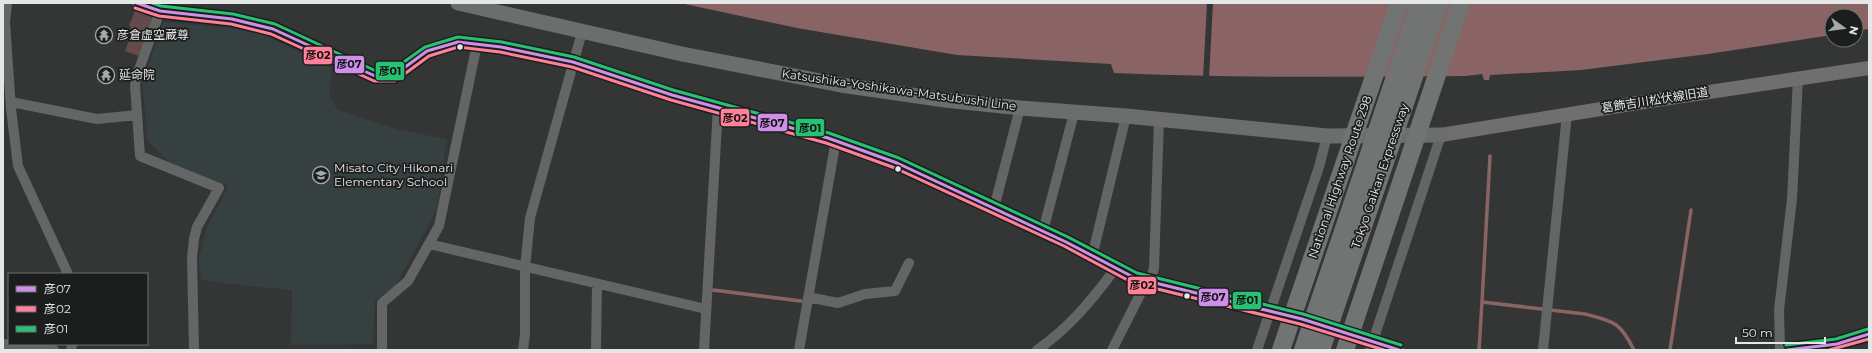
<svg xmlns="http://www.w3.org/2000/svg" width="1872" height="353" font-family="Montserrat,'Noto Sans JP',sans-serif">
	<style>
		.built { fill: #364040 }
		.green { fill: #644a4a }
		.water { fill: #8a6464 }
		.pier { fill: #343636 }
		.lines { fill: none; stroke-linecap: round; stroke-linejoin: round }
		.stream { stroke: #8a6464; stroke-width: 3.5 }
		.street { stroke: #646565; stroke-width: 10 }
		.secondary { stroke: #6f6f6f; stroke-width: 14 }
		.primary { stroke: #6c6d6d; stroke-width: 15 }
		.highway { stroke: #727373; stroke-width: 18 }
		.bus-1-casing { stroke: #1c1e1e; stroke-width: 6 }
		.bus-2-casing { stroke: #1c1e1e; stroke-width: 6 }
		.bus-3-casing { stroke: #1c1e1e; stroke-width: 6 }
		.bus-1 { stroke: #ce8fe9; stroke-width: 3 }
		.bus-2 { stroke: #ff8098; stroke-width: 3 }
		.bus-3 { stroke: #26c172; stroke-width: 3 }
		.bus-dot { fill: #e5e7e7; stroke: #1c1e1e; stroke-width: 1.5 }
		.labels { text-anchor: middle; stroke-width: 3.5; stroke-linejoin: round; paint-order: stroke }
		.poi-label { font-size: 12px; fill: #e5e7e7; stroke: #1c1e1e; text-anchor: start }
		.street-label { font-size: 12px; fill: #e5e7e7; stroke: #1c1e1e }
		.line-badge { stroke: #1c1e1e; stroke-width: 1.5 }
		.pale-badge-label { font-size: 11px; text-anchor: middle; font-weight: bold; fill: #111 }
	</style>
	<rect width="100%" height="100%" fill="#343636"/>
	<path class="built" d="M 164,22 L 229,28 L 261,33 L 332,68 L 329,97 L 338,110 L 400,130 L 447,139 L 437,209 L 396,285 L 375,301 L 373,344 L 291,345 L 292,290 L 221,283 L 201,279 L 199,258 L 207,227 L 229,186 L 170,163 L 148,141 L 142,83 Z"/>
	<path class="green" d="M 135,11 L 151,17 L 153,19 L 139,56 L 125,51 L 133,31 L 129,25 Z"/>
	<path class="water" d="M 680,3 L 1869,3 L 1869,29 L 1856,31 L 1856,16 L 1832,16 L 1832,35 L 1708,54 L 1581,70 L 1490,75 L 1489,80 L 1484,80 L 1482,74 L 1466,76 C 1348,77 1231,78 1114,73 L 1111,64 L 957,55 L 797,28 Z"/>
	<path class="pier" d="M 1207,3 L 1213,3 L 1209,78 L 1203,78 Z"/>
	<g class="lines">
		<path class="stream" d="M 1490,156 L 1482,302 L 1585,314 C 1615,322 1620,322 1634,350
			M 713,290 L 801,301
			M 1479,350 L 1482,302
			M 1670,350 L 1691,210"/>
		<path class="street" d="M 7,3 L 5,22 L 11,109 L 18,166 L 68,274
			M 137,3 L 160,11 L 232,19 L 273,29 L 375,76 L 393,76 L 427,51 L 458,42 L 501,47 L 573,62 L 672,95 L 828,138 L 897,163 L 1066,242 L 1115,269 L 1135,278 L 1270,310
			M 160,3 L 160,11 L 136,78 L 135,85 L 140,156 L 219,188 L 197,227 L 194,239 L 192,258 L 194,350
			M 11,102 L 97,119 L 137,115
			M 994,208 L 1020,108
			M 1043,231 L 1074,113
			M 429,244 L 706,309
			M 1092,257 L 1126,116
			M 1150,282 L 1154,268 L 1159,119
			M 808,297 L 838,303 L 865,294 L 895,291 L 909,263
			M 1373,340 L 1399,350
			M 3,344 L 54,350
			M 71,350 L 72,344
			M 382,350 L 382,303 L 408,281 L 439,226 L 477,44
			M 523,350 L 525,334 L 525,268 L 530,218 L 582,32
			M 596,350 L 597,284
			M 704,350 L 718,107
			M 799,350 L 836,140
			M 1037,350 C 1069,328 1092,300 1115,269
			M 1112,350 L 1147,281
			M 1257,350 L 1319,167 L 1327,136
			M 1370,350 L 1441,135
			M 1543,350 L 1567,114
			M 1780,350 L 1779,310 L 1792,199 L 1798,78
			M 1787,350 L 1837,344 L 1869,334"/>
		<path class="secondary" d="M 1441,135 L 1656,100 L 1869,68
			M 1270,310 L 1373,340"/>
		<path class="primary" d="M 458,3 L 682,54 L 841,85 L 945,100 L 1020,108 L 1126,116 L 1327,136 L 1441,135"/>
		<path class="highway" d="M 1281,350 L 1399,3
			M 1303,350 L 1420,3
			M 1321,350 L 1439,3
			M 1345,350 L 1461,3"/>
		<g class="bus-1-casing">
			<path id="bus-1" d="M 137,3 L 160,11 L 232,19 L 273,29 L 375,76 L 393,76 L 427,51 L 458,42 L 501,47 L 573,62 L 672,95 L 828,138 L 897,163 L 1066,242 L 1135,278 L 1302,319 L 1399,350
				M 1787,350 L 1837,344 L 1869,334"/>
		</g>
		<g class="bus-2-casing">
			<path id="bus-2" d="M 135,8 L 159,16 L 231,24 L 271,34 L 374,81 L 395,81 L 429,56 L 458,47 L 500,52 L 572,67 L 671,100 L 826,143 L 895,168 L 1064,246 L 1133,283 L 1300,324 L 1384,350
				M 1829,350 L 1869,339"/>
		</g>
		<g class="bus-3-casing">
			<path id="bus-3" d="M 152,3 L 161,6 L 233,14 L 275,24 L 376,71 L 391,71 L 425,47 L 458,37 L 502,42 L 574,57 L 673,90 L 829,133 L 899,158 L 1068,237 L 1137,273 L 1303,314 L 1401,345
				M 1786,345 L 1836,339 L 1868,329"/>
		</g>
		<use href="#bus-1" class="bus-1"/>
		<use href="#bus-2" class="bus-2"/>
		<use href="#bus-3" class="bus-3"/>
	</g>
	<defs>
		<g id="temple-ring" transform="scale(0.9)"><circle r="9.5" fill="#1c1e1e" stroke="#a7a9a9" stroke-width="1.5"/><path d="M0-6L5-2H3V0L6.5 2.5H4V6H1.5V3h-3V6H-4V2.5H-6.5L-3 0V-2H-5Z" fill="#a7a9a9"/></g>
		<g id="school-ring" transform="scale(0.9)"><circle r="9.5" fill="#1c1e1e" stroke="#a7a9a9" stroke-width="1.5"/><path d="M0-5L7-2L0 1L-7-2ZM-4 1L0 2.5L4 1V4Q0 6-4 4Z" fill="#a7a9a9"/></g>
	</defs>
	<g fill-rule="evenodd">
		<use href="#temple-ring" x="104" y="35"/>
		<use href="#temple-ring" x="106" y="75"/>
		<use href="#school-ring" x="321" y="175"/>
	</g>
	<g class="bus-dot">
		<circle cx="460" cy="47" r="3.5"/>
		<circle cx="898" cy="169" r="3.5"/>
		<circle cx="1187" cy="296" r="3.5"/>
	</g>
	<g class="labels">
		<g class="poi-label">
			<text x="117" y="39">彦倉虚空蔵尊</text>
			<text x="119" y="79">延命院</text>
			<text x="334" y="172">Misato City Hikonari<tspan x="334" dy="14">Elementary School</tspan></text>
		</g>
		<g class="street-label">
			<text transform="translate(899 90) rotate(8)" y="4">Katsushika-Yoshikawa-Matsubushi Line</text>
			<text transform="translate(1655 100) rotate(-9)" y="4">葛飾吉川松伏線旧道</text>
			<text transform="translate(1380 176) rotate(-71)" y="4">Tokyo Gaikan Expressway</text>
			<text transform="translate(1340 177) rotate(-71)" y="4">National Highway Route 298</text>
		</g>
	</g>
	<g class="line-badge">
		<rect x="303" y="46" width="30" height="19" rx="4" fill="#ff8098"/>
		<rect x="334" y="55" width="31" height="19" rx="4" fill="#ce8fe9"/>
		<rect x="375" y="61" width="30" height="20" rx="4" fill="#26c172"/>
		<rect x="720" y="108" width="30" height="19" rx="4" fill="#ff8098"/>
		<rect x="757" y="113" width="31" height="19" rx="4" fill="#ce8fe9"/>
		<rect x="795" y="118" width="30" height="19" rx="4" fill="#26c172"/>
		<rect x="1127" y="276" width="30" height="19" rx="4" fill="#ff8098"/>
		<rect x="1198" y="288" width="31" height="19" rx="4" fill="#ce8fe9"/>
		<rect x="1232" y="291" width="30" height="19" rx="4" fill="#26c172"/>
	</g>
	<g class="pale-badge-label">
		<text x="318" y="59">彦02</text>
		<text x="349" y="68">彦07</text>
		<text x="390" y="75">彦01</text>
		<text x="735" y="122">彦02</text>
		<text x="772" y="127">彦07</text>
		<text x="810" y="132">彦01</text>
		<text x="1142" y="289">彦02</text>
		<text x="1213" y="301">彦07</text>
		<text x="1247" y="304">彦01</text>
	</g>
	<rect width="1872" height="353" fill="none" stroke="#e5e7e7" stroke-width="8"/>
	<rect x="8" y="273" width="140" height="72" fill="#1c1e1e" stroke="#6c6e6e"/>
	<rect x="16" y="286" width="20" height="6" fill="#ce8fe9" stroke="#6c6e6e"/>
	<text x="44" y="293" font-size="12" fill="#e5e7e7">彦07</text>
	<rect x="16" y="306" width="20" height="6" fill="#ff8098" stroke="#6c6e6e"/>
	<text x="44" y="313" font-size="12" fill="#e5e7e7">彦02</text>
	<rect x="16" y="326" width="20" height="6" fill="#26c172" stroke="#6c6e6e"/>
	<text x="44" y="333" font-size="12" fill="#e5e7e7">彦01</text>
	<g transform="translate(1844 28) rotate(104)"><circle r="19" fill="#1c1e1e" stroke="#6c6e6e"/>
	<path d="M0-3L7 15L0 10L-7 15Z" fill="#a7a9a9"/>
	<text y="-6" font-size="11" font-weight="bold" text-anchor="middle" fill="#e5e7e7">N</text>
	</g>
	<path d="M1736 337v6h89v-6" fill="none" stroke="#e5e7e7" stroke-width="2"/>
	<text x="1742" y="337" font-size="12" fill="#e5e7e7" stroke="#1c1e1e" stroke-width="3" paint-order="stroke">50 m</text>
</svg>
